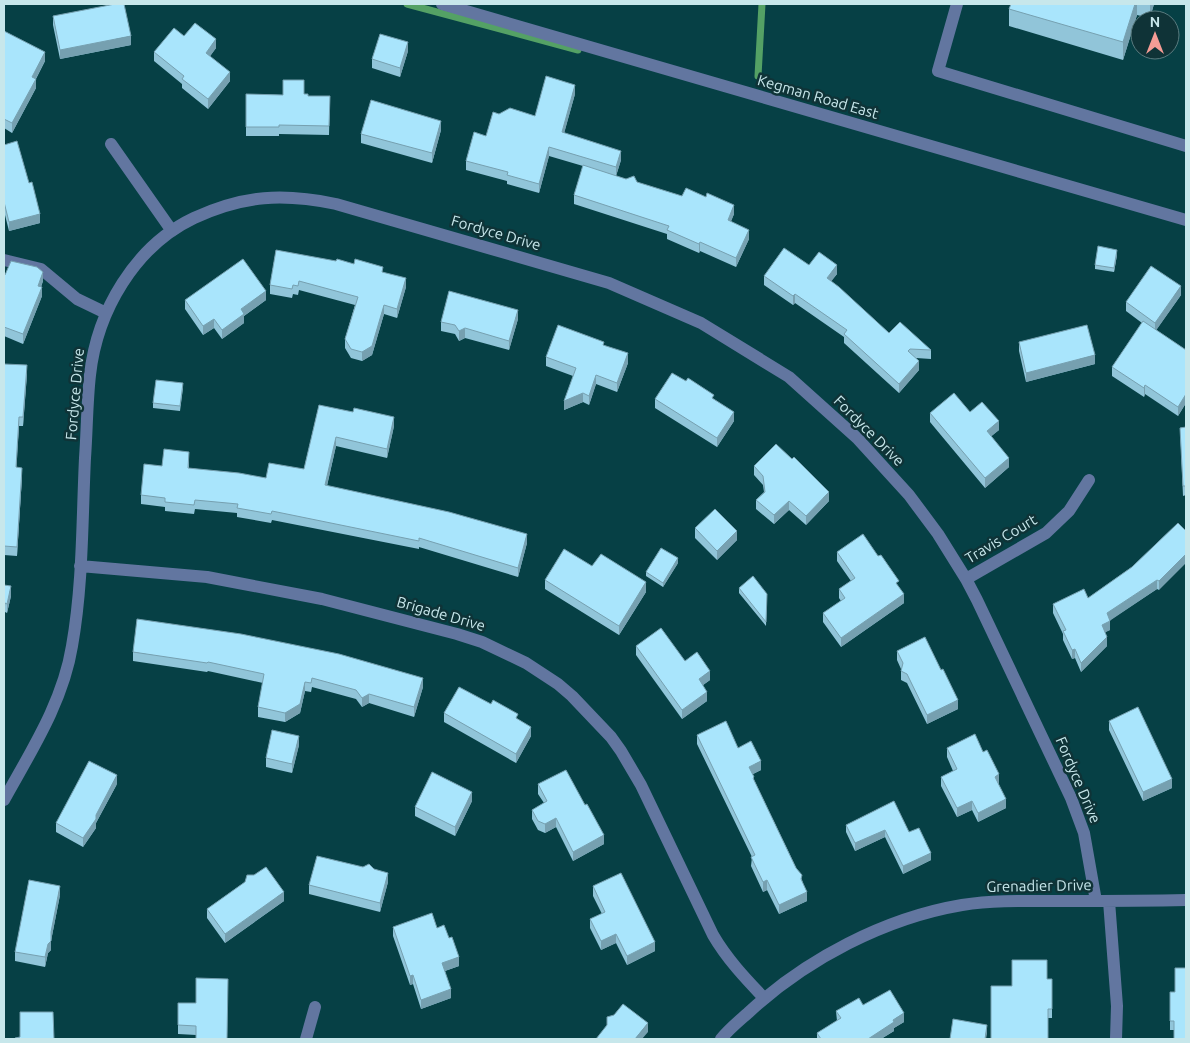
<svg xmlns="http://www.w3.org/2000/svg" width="1190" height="1043" font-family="Ubuntu,sans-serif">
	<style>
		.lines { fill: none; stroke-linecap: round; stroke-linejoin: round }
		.stream { stroke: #54a165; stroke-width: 7 }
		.minor { stroke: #6276a0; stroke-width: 12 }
		.wall { fill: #91c5d9 }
		.shaded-wall { fill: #76a0b0 }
		.building { fill: #a9e5fc; stroke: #76a0b0 }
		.labels { text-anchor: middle; stroke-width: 5; stroke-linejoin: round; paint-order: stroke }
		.street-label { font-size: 15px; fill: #c7e7eb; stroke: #0f3337 }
	</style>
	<rect width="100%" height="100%" fill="#064045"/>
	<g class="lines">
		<path class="stream" d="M 407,4 L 578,50
			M 758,76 L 762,4"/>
		<path class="minor" d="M 442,4 L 1186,220
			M 957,4 L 938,71 L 1186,146
			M 111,144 L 172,231
			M 4,260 L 41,269 L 77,299 L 106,313
			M 80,566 L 207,577 L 322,599 L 457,634 L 482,642 L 526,663 L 558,684 L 572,696 L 611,737 L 621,751 L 641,785 L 713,935 C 727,959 745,978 764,998
			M 966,579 L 1046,533 L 1069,511 L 1089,480
			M 4,800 C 31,751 63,702 72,646 C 83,584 82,520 85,458 C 87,430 87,402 90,375 C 97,311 135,246 194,218 C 244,195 283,193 336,204 L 609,283 L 701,323 L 789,377 L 857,438 L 909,495 L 938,534 L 966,579 L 977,600 L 1071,798 L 1084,833 L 1096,901
			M 1109,901 L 1117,1006 L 1116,1039
			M 306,1039 L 315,1007
			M 721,1039 C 729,1029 739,1021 748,1013 C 806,959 885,918 962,905 C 995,900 1028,901 1061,901 C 1103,901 1144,901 1186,900"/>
	</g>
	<path class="wall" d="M 1011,4 L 1154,4 L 1150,18 L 1137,15 L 1123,60 L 1009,26 L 1009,9 Z
		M 53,16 L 131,45 L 60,59 L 53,25 Z
		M 4,31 L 45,61 L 36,79 L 36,88 L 12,133 L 4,128 Z
		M 184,36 L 216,48 L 210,56 L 230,81 L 208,109 L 182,88 L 182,84 L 154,61 L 154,52 Z
		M 408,51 L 400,77 L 372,68 L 372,59 Z
		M 246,94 L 283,95 L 304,94 L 308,96 L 330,96 L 329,135 L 279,134 L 279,136 L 246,136 Z
		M 575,94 L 564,133 L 621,160 L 616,176 L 734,214 L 731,221 L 749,239 L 736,267 L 700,251 L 699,253 L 667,239 L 667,234 L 574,204 L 574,195 L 583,166 L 549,156 L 539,193 L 507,184 L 507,181 L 466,170 L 466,161 L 486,136 L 499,114 L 535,116 Z
		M 441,130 L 432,163 L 361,143 L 361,134 Z
		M 4,145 L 40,223 L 9,231 L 4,211 Z
		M 276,250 L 383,272 L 406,287 L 397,318 L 384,314 L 372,355 L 362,361 L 351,358 L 345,348 L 345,339 L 355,305 L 299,290 L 298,295 L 293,294 L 292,298 L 270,294 L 270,285 Z
		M 1117,255 L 1114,272 L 1095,269 L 1095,265 Z
		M 809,265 L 837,274 L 831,281 L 889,333 L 931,350 L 931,359 L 916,358 L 919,370 L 899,393 L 844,343 L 844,337 L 795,303 L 793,305 L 764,285 L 764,276 Z
		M 4,274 L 43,281 L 41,287 L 42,296 L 23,344 L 4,336 Z
		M 1181,295 L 1156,330 L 1186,350 L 1186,403 L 1178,416 L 1145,394 L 1144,397 L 1112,376 L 1112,367 L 1142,323 L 1126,311 L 1126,302 Z
		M 185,300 L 266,300 L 244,316 L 244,323 L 222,339 L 214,328 L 203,335 L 185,309 Z
		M 518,319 L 509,350 L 465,338 L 459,341 L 455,334 L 441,331 L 441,322 Z
		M 1019,342 L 1095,364 L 1026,382 L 1019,351 Z
		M 604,345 L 628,363 L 617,392 L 596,384 L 589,405 L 583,402 L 564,410 L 573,376 L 546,366 L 546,357 Z
		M 4,364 L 27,374 L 23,426 L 19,426 L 16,467 L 22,477 L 17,556 L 4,555 Z
		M 183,388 L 180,411 L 153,408 L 153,403 Z
		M 655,399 L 714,400 L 734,421 L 717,447 L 655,408 Z
		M 319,405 L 394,426 L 387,458 L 336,446 L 327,486 L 527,543 L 518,577 L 419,547 L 419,549 L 272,520 L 271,523 L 237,517 L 237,513 L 195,509 L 194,514 L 165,511 L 165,507 L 141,504 L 141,495 L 162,466 L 189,461 L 189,468 L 266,478 L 304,469 Z
		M 970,412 L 999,430 L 991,436 L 1009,467 L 985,488 L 930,422 L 930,413 Z
		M 1186,427 L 1186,495 L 1183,496 L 1180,428 Z
		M 754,466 L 829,501 L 806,525 L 789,510 L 774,524 L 756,509 L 756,500 L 764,492 L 763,485 L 754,475 Z
		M 1178,523 L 1159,590 L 1157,589 L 1110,620 L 1110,630 L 1105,632 L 1107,646 L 1081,672 L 1075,658 L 1072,659 L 1063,640 L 1063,634 L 1053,613 L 1053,604 L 1088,598 L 1132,567 Z
		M 695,528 L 737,540 L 717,560 L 695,538 Z
		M 837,552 L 899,587 L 904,603 L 841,647 L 823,622 L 823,613 L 841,601 L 839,598 L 839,589 L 851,581 L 837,561 Z
		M 678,563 L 663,587 L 646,576 L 646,572 Z
		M 592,566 L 646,592 L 619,635 L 545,589 L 545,580 Z
		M 4,585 L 11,596 L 7,613 L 5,612 Z
		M 739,588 L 767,594 L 766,626 L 739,593 Z
		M 636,646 L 685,661 L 710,680 L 703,685 L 707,701 L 682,719 L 636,655 Z
		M 897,651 L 941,670 L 958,709 L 927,724 L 907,683 L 901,680 L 901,669 L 897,660 Z
		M 133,652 L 423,687 L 414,717 L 369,703 L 362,707 L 356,699 L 312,687 L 311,692 L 305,691 L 300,713 L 285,722 L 258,717 L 258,707 L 263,683 L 208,671 L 207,672 L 133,661 Z
		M 444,713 L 518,719 L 531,736 L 516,763 L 444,722 Z
		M 1109,721 L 1172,788 L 1143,801 L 1109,730 Z
		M 697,735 L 738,748 L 761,770 L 753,774 L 754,780 L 802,880 L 807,901 L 779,914 L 767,890 L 763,892 L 751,866 L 752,857 L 697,744 Z
		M 299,745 L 292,773 L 266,767 L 266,758 Z
		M 947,748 L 999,783 L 998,784 L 1006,808 L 978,822 L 972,810 L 957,817 L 941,786 L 941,777 L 953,771 L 947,757 Z
		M 117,784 L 96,823 L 96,828 L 83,847 L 56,832 L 56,823 Z
		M 538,784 L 604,844 L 573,861 L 556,827 L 545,833 L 538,830 L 532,819 L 532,810 L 544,803 L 538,794 Z
		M 472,801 L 455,836 L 415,816 L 415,807 Z
		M 846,825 L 909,832 L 931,860 L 903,874 L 885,837 L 855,851 L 846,832 Z
		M 374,869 L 388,882 L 380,912 L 309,894 L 309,885 Z
		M 245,882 L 284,901 L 225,943 L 207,918 L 207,909 Z
		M 593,886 L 655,951 L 627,965 L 616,943 L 601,950 L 590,928 L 590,919 L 602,914 L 593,896 Z
		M 60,895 L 51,941 L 51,950 L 48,953 L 45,967 L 15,961 L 15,952 Z
		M 393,927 L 437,928 L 459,966 L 445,971 L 451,998 L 421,1009 L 413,984 L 410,985 L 393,936 Z
		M 1052,979 L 1052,1018 L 1048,1018 L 1048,1039 L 991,1039 L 1012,986 Z
		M 1170,992 L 1175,992 L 1174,1030 L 1170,1030 Z
		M 178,1003 L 196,1003 L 196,1035 L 178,1034 Z
		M 863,1005 L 904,1022 L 894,1028 L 894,1031 L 881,1039 L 817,1039 L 817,1033 L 837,1021 L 836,1011 Z"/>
	<path class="shaded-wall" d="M 1135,4 L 1137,4 L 1137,15 L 1123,60 L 1123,42 Z
		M 1150,4 L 1154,4 L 1150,18 Z
		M 131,36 L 131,45 L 60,59 L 60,50 Z
		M 216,39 L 216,48 L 206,62 L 206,53 Z
		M 408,42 L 408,51 L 400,77 L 400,68 Z
		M 45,52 L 45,61 L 32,86 L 32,77 Z
		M 230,72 L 230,81 L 208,109 L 208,99 Z
		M 36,79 L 36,88 L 12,133 L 12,123 Z
		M 575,85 L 575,94 L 562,141 L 562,132 Z
		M 441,121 L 441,130 L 432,163 L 432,153 Z
		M 549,147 L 549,156 L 539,193 L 539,184 Z
		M 621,151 L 621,160 L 616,176 L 616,167 Z
		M 734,205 L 734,214 L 728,229 L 728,220 Z
		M 40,214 L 40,223 L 9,231 L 9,222 Z
		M 749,230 L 749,239 L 736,267 L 736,258 Z
		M 700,242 L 700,251 L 699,253 L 699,244 Z
		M 1117,250 L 1117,255 L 1114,272 L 1114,268 Z
		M 837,265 L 837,274 L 827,287 L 827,278 Z
		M 43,272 L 43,281 L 38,295 L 38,286 Z
		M 406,278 L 406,287 L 397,318 L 397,309 Z
		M 1181,286 L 1181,295 L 1155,332 L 1155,323 Z
		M 42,287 L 42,296 L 23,344 L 23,334 Z
		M 266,291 L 266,300 L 244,316 L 244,323 L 222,339 L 222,330 L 241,309 Z
		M 795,294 L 795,303 L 793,305 L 793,296 Z
		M 384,305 L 384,314 L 372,355 L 362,361 L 362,352 Z
		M 518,310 L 518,319 L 509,350 L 509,341 Z
		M 214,319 L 214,328 L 203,335 L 203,326 Z
		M 465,328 L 465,338 L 459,341 L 459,331 Z
		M 628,353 L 628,363 L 617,392 L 617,383 Z
		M 1095,355 L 1095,364 L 1026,382 L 1026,373 Z
		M 919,361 L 919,370 L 899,393 L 899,384 Z
		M 27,365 L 27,374 L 23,426 L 23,417 Z
		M 596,375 L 596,384 L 589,405 L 589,396 Z
		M 1145,385 L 1145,394 L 1144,397 L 1144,388 Z
		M 583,393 L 583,402 L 564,410 L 564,401 Z
		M 1186,394 L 1186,403 L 1178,416 L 1178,407 Z
		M 734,412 L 734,421 L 717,447 L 717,438 Z
		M 19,417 L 19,426 L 16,476 L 16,467 Z
		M 394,417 L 394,426 L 387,458 L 387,449 Z
		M 999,421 L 999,430 L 987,440 L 987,431 Z
		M 336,437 L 336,446 L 325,494 L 325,485 Z
		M 1009,458 L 1009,467 L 985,488 L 985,478 Z
		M 22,468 L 22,477 L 17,556 L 17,547 Z
		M 829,492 L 829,501 L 806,525 L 806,516 Z
		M 789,501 L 789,510 L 774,524 L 774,515 Z
		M 737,531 L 737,540 L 717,560 L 717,551 Z
		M 527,534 L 527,543 L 518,577 L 518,568 Z
		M 1186,554 L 1186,563 L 1159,590 L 1159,581 Z
		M 678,558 L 678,563 L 663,587 L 663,583 Z
		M 1157,580 L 1157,589 L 1108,622 L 1110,621 L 1110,630 L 1102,634 L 1102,625 L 1107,613 Z
		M 646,582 L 646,592 L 619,635 L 619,626 Z
		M 11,586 L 11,596 L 7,613 L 7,604 Z
		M 904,594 L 904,603 L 841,647 L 841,638 Z
		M 5,603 L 5,612 L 4,618 L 4,609 Z
		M 1107,637 L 1107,646 L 1081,672 L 1081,663 Z
		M 1075,649 L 1075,658 L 1072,659 L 1072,650 Z
		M 710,671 L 710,680 L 699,688 L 699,679 Z
		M 423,678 L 423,687 L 414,717 L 414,707 Z
		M 305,682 L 305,691 L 300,713 L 285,722 L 285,713 Z
		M 707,692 L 707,701 L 682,719 L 682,710 Z
		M 369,694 L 369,703 L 362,707 L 362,698 Z
		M 958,700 L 958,709 L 927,724 L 927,715 Z
		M 531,727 L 531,736 L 516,763 L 516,754 Z
		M 299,736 L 299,745 L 292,773 L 292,764 Z
		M 761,761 L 761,770 L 749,776 L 749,767 Z
		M 999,774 L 999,783 L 995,786 L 995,777 Z
		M 117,775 L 117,784 L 96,823 L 96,828 L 83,847 L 83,838 Z
		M 1172,779 L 1172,788 L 1143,801 L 1143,792 Z
		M 472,792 L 472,801 L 455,836 L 455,827 Z
		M 1006,799 L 1006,808 L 978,822 L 978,813 Z
		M 972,801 L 972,810 L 957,817 L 957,808 Z
		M 556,818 L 556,827 L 545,833 L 545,824 Z
		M 885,830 L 885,837 L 855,851 L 855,843 Z
		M 604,835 L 604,844 L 573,861 L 573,852 Z
		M 931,853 L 931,860 L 903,874 L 903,866 Z
		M 388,873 L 388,882 L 380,912 L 380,903 Z
		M 767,880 L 767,890 L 763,892 L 763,882 Z
		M 60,886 L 60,895 L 51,941 L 51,950 L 48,953 L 45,967 L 45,957 Z
		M 284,892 L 284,901 L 225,943 L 225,934 Z
		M 807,892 L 807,901 L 779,914 L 779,905 Z
		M 616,934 L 616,943 L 601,950 L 601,941 Z
		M 655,942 L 655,951 L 627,965 L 627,956 Z
		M 459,957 L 459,966 L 442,972 L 442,963 Z
		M 413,975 L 413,984 L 410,985 L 410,976 Z
		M 451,989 L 451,998 L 421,1009 L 421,1000 Z
		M 904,1013 L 904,1022 L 894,1028 L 894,1031 L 881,1039 L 868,1039 L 893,1020 Z
		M 648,1023 L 648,1032 L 642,1039 L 635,1039 Z
		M 987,1025 L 987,1034 L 986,1039 L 985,1039 Z"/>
	<path class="building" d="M 115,4 L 124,4 L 131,36 L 60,50 L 53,16 Z
		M 1011,4 L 1135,4 L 1123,42 L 1009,9 Z
		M 195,23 L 216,39 L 206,53 L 230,72 L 208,99 L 182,79 L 184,76 L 154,52 L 174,28 L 184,36 Z
		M 4,31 L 45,52 L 32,77 L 36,79 L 12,123 L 4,119 Z
		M 380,34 L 408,42 L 400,68 L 372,59 Z
		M 546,76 L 575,85 L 562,132 L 621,151 L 616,167 L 549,147 L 539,184 L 507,175 L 508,172 L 466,161 L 474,132 L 486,136 L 493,112 L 499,114 L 510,108 L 535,116 Z
		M 283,80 L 304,80 L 304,94 L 308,94 L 308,96 L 330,96 L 329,126 L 279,125 L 279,127 L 246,127 L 246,94 L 283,95 Z
		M 371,100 L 441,121 L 432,153 L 361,134 Z
		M 17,141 L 29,183 L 32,182 L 40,214 L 9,222 L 4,202 L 4,145 Z
		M 583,165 L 626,179 L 634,176 L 637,182 L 682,196 L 686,188 L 706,197 L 707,193 L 734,205 L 728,220 L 749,230 L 736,258 L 700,242 L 699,244 L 667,230 L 669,226 L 574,195 Z
		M 1098,246 L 1117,250 L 1114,268 L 1095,265 Z
		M 784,248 L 809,265 L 819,252 L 837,265 L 827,278 L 839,287 L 889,333 L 900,322 L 931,350 L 910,349 L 908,351 L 919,361 L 899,384 L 844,334 L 847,330 L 795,294 L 793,296 L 764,276 Z
		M 276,250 L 336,261 L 337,259 L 354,264 L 355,259 L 383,267 L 382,272 L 406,278 L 397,309 L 384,305 L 372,346 L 362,352 L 351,349 L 345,339 L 358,297 L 299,281 L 298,286 L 293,285 L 292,289 L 270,285 Z
		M 243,259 L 266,291 L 241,309 L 244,314 L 222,330 L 214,319 L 203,326 L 185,300 Z
		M 11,261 L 37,267 L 43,272 L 38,286 L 42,287 L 23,334 L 4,327 L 4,274 L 5,275 Z
		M 1151,266 L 1181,286 L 1155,323 L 1126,302 Z
		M 449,291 L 518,310 L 509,341 L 465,328 L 459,331 L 455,325 L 441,322 Z
		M 1143,321 L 1186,350 L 1186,394 L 1178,407 L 1145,385 L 1144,388 L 1112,367 Z
		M 558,325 L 604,342 L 603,345 L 628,353 L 617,383 L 596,375 L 589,396 L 583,393 L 564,401 L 576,368 L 546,357 Z
		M 1087,325 L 1095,355 L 1026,373 L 1019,342 Z
		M 4,364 L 27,365 L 23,417 L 19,417 L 16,467 L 22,468 L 17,547 L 4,546 Z
		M 672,373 L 686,381 L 688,378 L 714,395 L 712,398 L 734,412 L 717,438 L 655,399 Z
		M 156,380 L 183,383 L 180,406 L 153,403 Z
		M 954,393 L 970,412 L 982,402 L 999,421 L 987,431 L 1009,458 L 985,478 L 930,413 Z
		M 319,405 L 353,412 L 354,408 L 394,417 L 387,449 L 336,437 L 325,485 L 449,512 L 527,534 L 518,568 L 419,538 L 419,541 L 272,511 L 271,514 L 237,508 L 238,504 L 195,500 L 194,505 L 165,502 L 165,498 L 141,495 L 144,464 L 162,466 L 164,449 L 189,452 L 188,468 L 239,473 L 266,478 L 269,463 L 304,469 Z
		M 1186,427 L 1186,486 L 1183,486 L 1180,428 Z
		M 776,444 L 792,459 L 794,457 L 829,492 L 806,516 L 789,501 L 774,515 L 756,500 L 765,492 L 763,476 L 754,466 Z
		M 715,509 L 737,531 L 717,551 L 695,528 Z
		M 1178,523 L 1186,531 L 1186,554 L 1159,581 L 1157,580 L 1107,613 L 1110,621 L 1102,625 L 1107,637 L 1081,663 L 1075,649 L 1072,650 L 1063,631 L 1066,630 L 1053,604 L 1084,589 L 1088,598 L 1132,567 Z
		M 863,534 L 878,556 L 881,555 L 899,581 L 896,583 L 904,594 L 841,638 L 823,613 L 845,598 L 839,589 L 855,578 L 837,552 Z
		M 661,548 L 678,558 L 663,583 L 646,572 Z
		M 564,549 L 592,566 L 601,554 L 646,582 L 619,626 L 545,580 Z
		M 753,576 L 767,594 L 766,622 L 739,588 Z
		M 4,585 L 11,586 L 7,604 L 5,603 L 4,609 Z
		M 137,619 L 241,634 L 339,654 L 423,678 L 414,707 L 369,694 L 362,698 L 356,690 L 312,678 L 311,683 L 305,682 L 300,704 L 285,713 L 258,707 L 264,674 L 208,662 L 207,663 L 133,652 Z
		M 661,628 L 685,661 L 697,652 L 710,671 L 699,679 L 707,692 L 682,710 L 636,646 Z
		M 925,637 L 941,670 L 943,669 L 958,700 L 927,715 L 907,674 L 901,671 L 903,663 L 897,651 Z
		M 459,687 L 491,704 L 493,700 L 518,714 L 516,718 L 531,727 L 516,754 L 444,713 Z
		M 1138,707 L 1172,779 L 1143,792 L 1109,721 Z
		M 726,721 L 738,748 L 751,741 L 761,761 L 749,767 L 754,777 L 753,778 L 796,868 L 802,875 L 801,879 L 807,892 L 779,905 L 767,880 L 763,882 L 751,857 L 755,855 L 697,735 Z
		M 272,730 L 299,736 L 292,764 L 266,758 Z
		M 975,734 L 983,752 L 987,750 L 999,774 L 995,777 L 1006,799 L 978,813 L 972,801 L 957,808 L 941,777 L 957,769 L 947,748 Z
		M 89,761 L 117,775 L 96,815 L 96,819 L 83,838 L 56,823 Z
		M 566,770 L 585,805 L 587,804 L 604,835 L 573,852 L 556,818 L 545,824 L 538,821 L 532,810 L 547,801 L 538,784 Z
		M 432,772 L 472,792 L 455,827 L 415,807 Z
		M 894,801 L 909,832 L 919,828 L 931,853 L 903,866 L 885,830 L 855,843 L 846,825 Z
		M 317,856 L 363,867 L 369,864 L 374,869 L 388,873 L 380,903 L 309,885 Z
		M 266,867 L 284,892 L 225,934 L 207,909 L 245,882 L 247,875 L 254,875 Z
		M 621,873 L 655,942 L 627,956 L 616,934 L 601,941 L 590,919 L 605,912 L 593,886 Z
		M 29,880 L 60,886 L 51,932 L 51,941 L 48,944 L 45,957 L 15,952 Z
		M 432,913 L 437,928 L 444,925 L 449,938 L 452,937 L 459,957 L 442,963 L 451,989 L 421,1000 L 413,975 L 410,976 L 393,927 Z
		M 1012,960 L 1047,960 L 1047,979 L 1052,979 L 1052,1009 L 1048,1009 L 1048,1039 L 991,1039 L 991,986 L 1012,986 Z
		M 1175,968 L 1186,968 L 1186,1039 L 1174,1039 L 1174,1021 L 1170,1021 L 1170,992 L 1175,992 Z
		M 196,978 L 228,979 L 227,1039 L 196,1039 L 196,1026 L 178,1025 L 178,1003 L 196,1003 Z
		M 890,990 L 904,1013 L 893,1020 L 894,1022 L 868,1039 L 821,1039 L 817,1033 L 841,1018 L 836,1011 L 859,998 L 863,1005 Z
		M 623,1004 L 648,1023 L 635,1039 L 596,1039 L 607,1025 L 607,1017 L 614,1015 Z
		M 20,1012 L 53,1012 L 54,1039 L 15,1039 L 15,1038 L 20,1037 Z
		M 953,1019 L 987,1025 L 985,1039 L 950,1039 Z"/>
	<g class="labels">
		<g class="street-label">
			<text transform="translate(818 97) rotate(16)" y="5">Kegman Road East</text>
			<text transform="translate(496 233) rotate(16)" y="5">Fordyce Drive</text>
			<text transform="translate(75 394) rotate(-85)" y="5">Fordyce Drive</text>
			<text transform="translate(869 431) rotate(45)" y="5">Fordyce Drive</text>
			<text transform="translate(1001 539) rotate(-31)" y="5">Travis Court</text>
			<text transform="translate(441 614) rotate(16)" y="5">Brigade Drive</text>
			<text transform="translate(1078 780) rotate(67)" y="5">Fordyce Drive</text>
			<text transform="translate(1039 886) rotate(-1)" y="5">Grenadier Drive</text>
		</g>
	</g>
	<rect width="1190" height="1043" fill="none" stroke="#c7e7eb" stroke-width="10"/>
	<g transform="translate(1155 35)"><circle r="24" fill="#0f3337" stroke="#597b7f"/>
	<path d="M0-4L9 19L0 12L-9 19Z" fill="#f59c95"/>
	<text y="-8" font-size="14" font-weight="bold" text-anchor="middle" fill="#c7e7eb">N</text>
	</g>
</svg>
